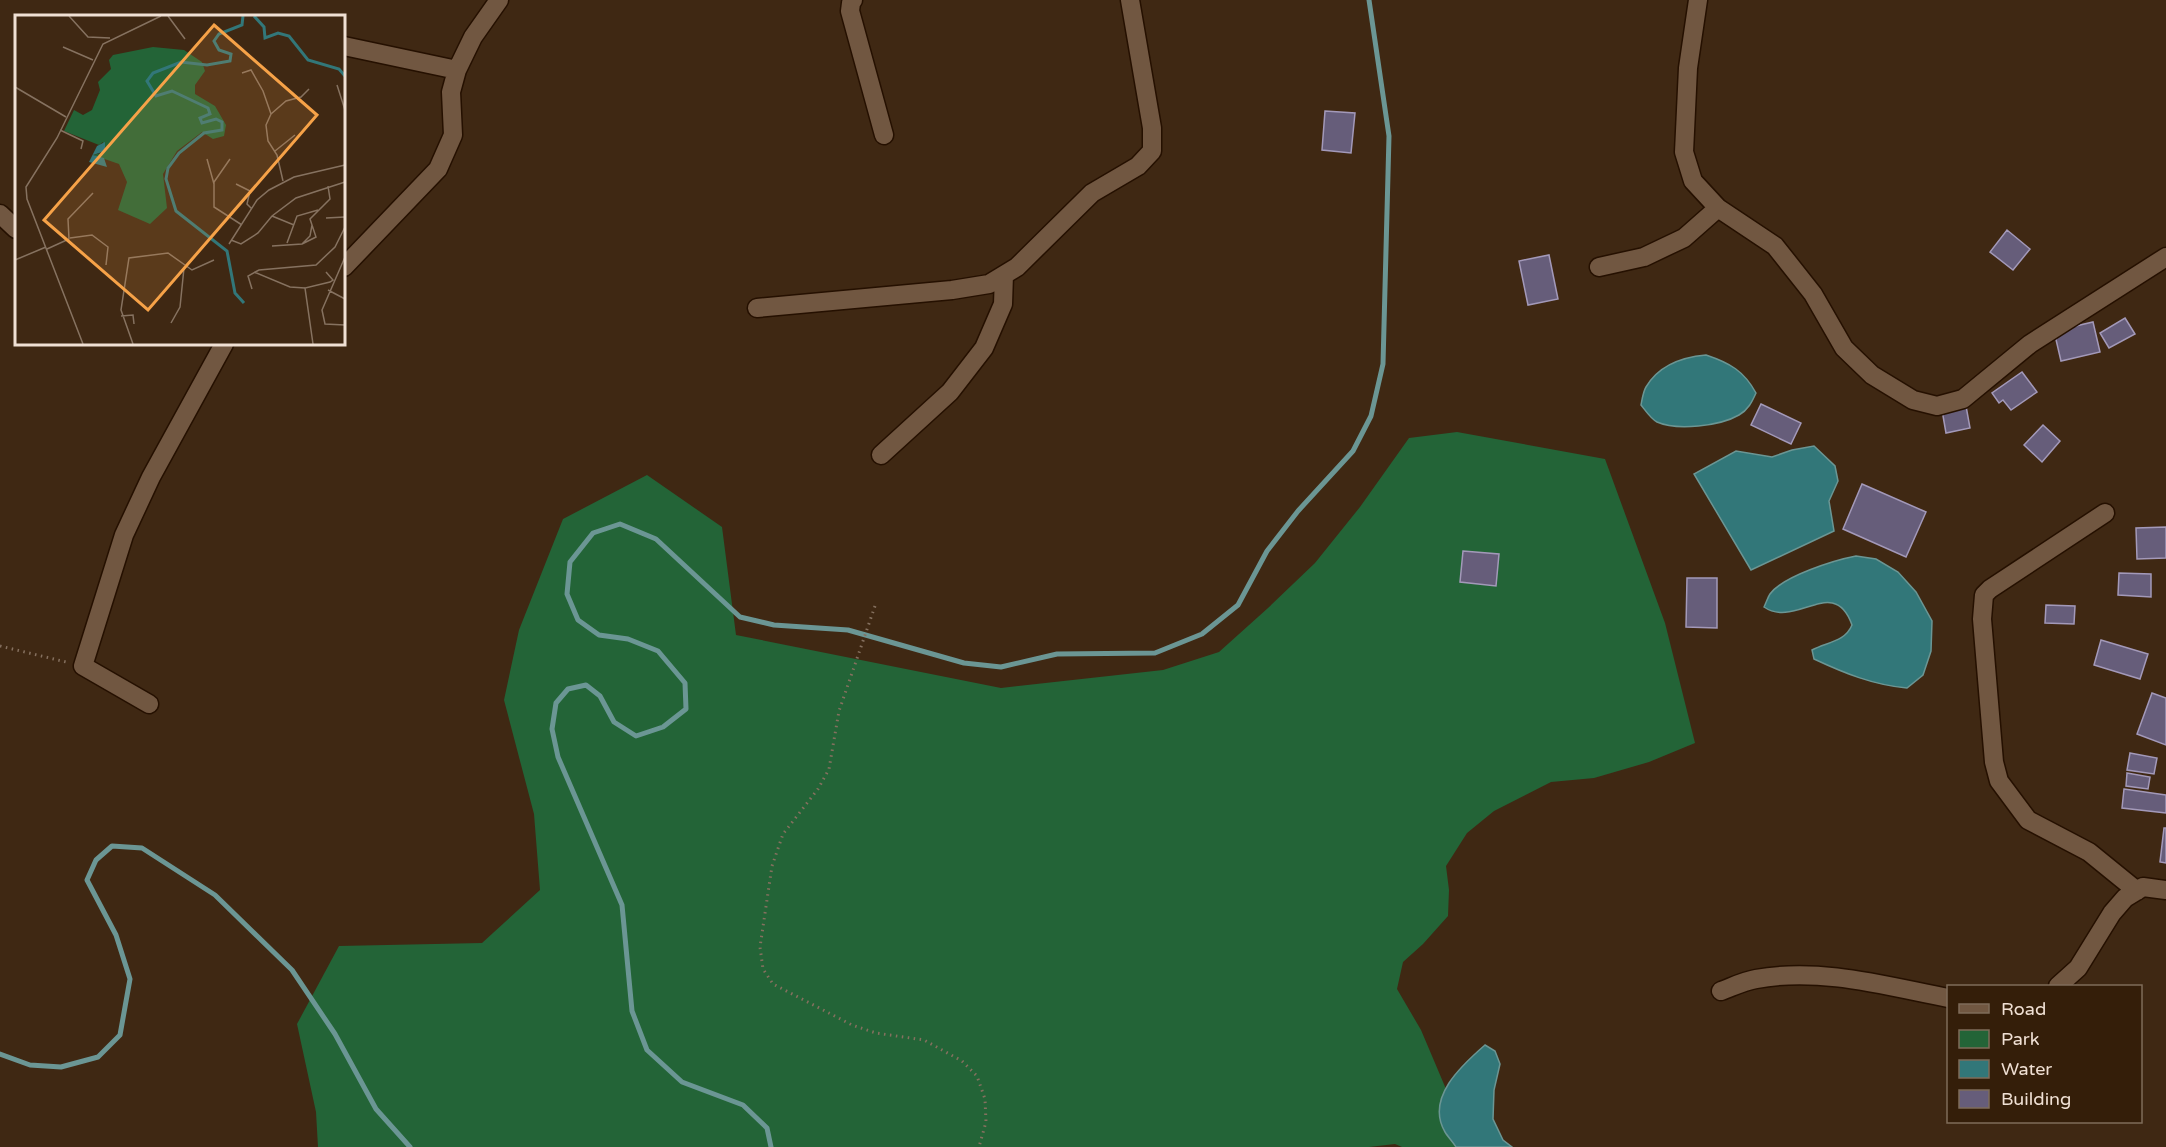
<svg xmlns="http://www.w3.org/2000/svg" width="2166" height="1147" font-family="'Varela Round',sans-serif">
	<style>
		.green { fill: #236437 }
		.water { fill: #327779; stroke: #6b9694; stroke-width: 1.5 }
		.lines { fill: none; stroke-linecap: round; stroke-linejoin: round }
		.stream { stroke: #6b9694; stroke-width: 5 }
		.building { fill: #665d7a; stroke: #a399b9; stroke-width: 1.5 }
		.minor-casing { stroke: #251000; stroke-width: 21 }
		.path { stroke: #85705f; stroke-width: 3; stroke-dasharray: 1.5 4.5; stroke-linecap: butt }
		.minor { stroke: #715741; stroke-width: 18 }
		.inset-river { fill: none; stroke: #327779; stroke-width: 3 }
		.inset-road { fill: none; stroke: #867260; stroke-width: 1.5 }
		.view { fill: #f6a248; fill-opacity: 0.15; stroke: #f6a248; stroke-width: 3 }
		.inset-edge { fill: none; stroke: #f0e0d4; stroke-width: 3 }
	</style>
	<rect width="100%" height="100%" fill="#3f2813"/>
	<path class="green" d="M 1457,432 L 1605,459 L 1665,623 L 1695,743 L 1649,762 L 1594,778 L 1551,782 L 1494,811 L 1467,833 L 1446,866 L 1449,890 L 1448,916 L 1423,944 L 1403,962 L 1397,989 L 1421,1030 L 1446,1089 L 1439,1111 L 1444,1131 L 1456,1147 L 1402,1147 L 1395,1144 L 1369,1147 L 318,1147 L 316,1112 L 297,1024 L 339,946 L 482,943 L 540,890 L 534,814 L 504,700 L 519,630 L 563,519 L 647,475 L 722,527 L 736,635 L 1001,688 L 1163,670 L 1219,652 L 1268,608 L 1315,563 L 1360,507 L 1409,438 Z"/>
	<path class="water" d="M 1706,355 C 1730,363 1744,371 1756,393 C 1752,402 1748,410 1739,415 C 1720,426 1677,431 1657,422 C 1651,419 1645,410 1641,405 C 1642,400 1643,392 1646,387 C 1659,365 1683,357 1706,355 Z
		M 1814,446 L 1835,466 L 1838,481 L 1829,501 L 1834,531 L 1751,570 L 1694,474 L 1736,451 L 1772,457 L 1792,450 Z
		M 1856,556 L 1876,559 L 1898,572 L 1916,592 L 1932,621 L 1931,651 L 1923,675 L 1907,688 C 1873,685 1844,673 1814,659 L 1812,650 C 1827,642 1845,642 1852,625 C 1834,574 1796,629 1764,607 C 1766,603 1768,597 1770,594 C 1783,576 1835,560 1856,556 Z
		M 1485,1045 L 1495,1051 L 1500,1064 L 1494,1090 L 1493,1119 L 1503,1140 L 1512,1147 L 1456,1147 C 1453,1142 1448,1137 1445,1132 C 1425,1098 1462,1065 1485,1045 Z"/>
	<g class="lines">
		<path class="stream" d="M 0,1054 L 30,1065 L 61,1067 L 98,1057 L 120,1035 L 130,979 L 116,935 L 87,880 L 96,860 L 112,846 L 142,848 L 215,895 L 292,970 L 335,1034 L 376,1109 L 410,1147
			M 771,1147 L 767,1128 L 743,1105 L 682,1082 L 647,1050 L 632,1011 L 622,905 L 558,757 L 552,729 L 556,703 L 568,689 L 586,685 L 600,696 L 614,722 L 636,736 L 663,727 L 686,709 L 685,683 L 658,651 L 628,639 L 599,635 L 578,620 L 567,594 L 570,562 L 593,533 L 620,524 L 656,539 L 740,617 L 774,625 L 848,630 L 964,663 L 1001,667 L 1057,654 L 1155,653 L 1202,634 L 1238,605 L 1267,551 L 1298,511 L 1353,451 L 1371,416 L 1383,364 L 1389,136 L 1369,0"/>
	</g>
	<path class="building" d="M 1325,111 L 1355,113 L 1351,153 L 1322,150 Z
		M 2007,230 L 2030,249 L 2013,270 L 1990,252 Z
		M 1549,255 L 1558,299 L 1528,305 L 1519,261 Z
		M 2125,318 L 2135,334 L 2109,348 L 2100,333 Z
		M 2093,322 L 2100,352 L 2061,361 L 2054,331 Z
		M 2022,372 L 2037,392 L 2011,410 L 2003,400 L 1999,403 L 1992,393 Z
		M 1761,404 L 1801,423 L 1791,444 L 1751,425 Z
		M 1966,406 L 1970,428 L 1946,433 L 1942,410 Z
		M 2043,425 L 2060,441 L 2042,462 L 2024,445 Z
		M 1862,484 L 1926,512 L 1906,557 L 1843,529 Z
		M 2166,527 L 2166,558 L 2137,559 L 2136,528 Z
		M 1463,551 L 1499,554 L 1496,586 L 1460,582 Z
		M 2119,573 L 2151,574 L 2151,597 L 2118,595 Z
		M 1687,578 L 1717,578 L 1717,628 L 1686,627 Z
		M 2046,605 L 2075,606 L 2074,624 L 2045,623 Z
		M 2101,640 L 2148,654 L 2140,679 L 2094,665 Z
		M 2152,693 L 2166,698 L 2166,745 L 2137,734 Z
		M 2130,753 L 2157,758 L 2154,774 L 2127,770 Z
		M 2127,773 L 2150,777 L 2148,789 L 2126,786 Z
		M 2124,789 L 2166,795 L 2166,813 L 2122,808 Z
		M 2164,828 L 2166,828 L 2166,863 L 2160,862 Z"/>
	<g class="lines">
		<g class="minor-casing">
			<path id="minor" d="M 853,0 L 851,3 L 850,11 L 884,135
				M 1698,0 L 1688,68 L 1684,152 L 1693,181 L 1718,208 L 1775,246 L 1813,294 L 1844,348 L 1872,375 L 1913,400 L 1937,406 L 1963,399 L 2030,344 L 2166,257
				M 344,46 L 457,70
				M 0,214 L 16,229
				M 344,267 L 438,169 L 453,135 L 451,92 L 457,70 L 473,37 L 499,0
				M 1599,267 L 1644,257 L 1684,238 L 1718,208
				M 757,308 L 952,290 L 989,284 L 1017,267 L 1092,193 L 1138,166 L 1152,151 L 1152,128 L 1130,0
				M 881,455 L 950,392 L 984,348 L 1003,304 L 1004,275
				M 2105,513 L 1990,589 L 1984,595 L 1982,619 L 1994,762 L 1999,781 L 2028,820 L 2089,852 L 2137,891
				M 149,704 L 83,666 L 124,535 L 151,477 L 224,344
				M 2058,986 L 2078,968 L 2112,913 L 2125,898 L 2143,887 L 2166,890
				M 1721,991 C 1732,987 1744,981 1756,979 C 1820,967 1886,986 1948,998"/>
		</g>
		<path class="path" d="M 875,606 L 839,711 L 829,769 L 818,789 L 783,834 L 772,866 L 760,947 L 763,969 L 773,984 L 852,1025 L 876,1033 L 924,1040 L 962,1061 L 977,1076 L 985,1099 L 986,1122 L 979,1147
			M 0,646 L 66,662"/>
		<use href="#minor" class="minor"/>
	</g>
	<g transform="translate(15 15)">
		<rect width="330" height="330" fill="#3f2813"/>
		<path d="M 138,32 L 169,35 L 187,47 L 190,56 L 180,70 L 180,79 L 200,91 L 211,110 L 209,121 L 198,124 L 187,117 L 162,136 L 148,159 L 152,193 L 135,209 L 103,195 L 112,167 L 104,149 L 78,140 L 86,138 L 88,127 L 84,130 L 49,116 L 59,95 L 68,100 L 77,95 L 85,75 L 83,67 L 96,54 L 94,45 L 98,40 Z" fill="#236437"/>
		<path d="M 90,127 L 90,136 L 78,140 L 89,143 L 92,152 L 74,147 L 82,131 Z" fill="#327779"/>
		<path class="inset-river" d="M 228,1 L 227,10 L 204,19 L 199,26 L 204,35 L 216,39 L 215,46 L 192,50 L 166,47 L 138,58 L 132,66 L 141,81 L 157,76 L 193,93 L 195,99 L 185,103 L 187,108 L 201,104 L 207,107 L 207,115 L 189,118 L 164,138 L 153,153 L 151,164 L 161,196 L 212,236 L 220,278 L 229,288M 239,1 L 249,12 L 250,23 L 263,18 L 274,21 L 293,45 L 324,54 L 330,61"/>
		<path class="inset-road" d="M 54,1 L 73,22 L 95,23M 153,1 L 170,24M 48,32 L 78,45M 227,58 L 236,55 L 248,76 L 256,99 L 251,110 L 253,126 L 262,140 L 268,166M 322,70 L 330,95M 0,72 L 51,102M 256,99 L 271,86 L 286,82 L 294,74M 45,115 L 68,126 L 66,134M 260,136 L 280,120M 192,144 L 199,169M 215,144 L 199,167 L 199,192 L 227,210M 221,169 L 235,176 L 232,189 L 237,194M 257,201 L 279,210M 311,203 L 330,202M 55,223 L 77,220 L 93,232 L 91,250M 216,225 L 226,229 L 243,218 L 257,201 L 281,183 L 330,167M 272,228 L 282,201 L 303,195M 214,229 L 242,185 L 254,175 L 279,162 L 330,150M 287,229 L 301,222 L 295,204 L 315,184 L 313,171M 257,231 L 287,229 L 295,221 L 297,210M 32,234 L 54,224 L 53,204 L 78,178M 330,242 L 307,295 L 310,309 L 330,310M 0,245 L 31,232M 239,257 L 275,272 L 290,273M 237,274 L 233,261 L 244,255 L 301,250 L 320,232 L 330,212M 313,275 L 330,284M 106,301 L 118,300 L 119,309M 156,308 L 165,292 L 169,253M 68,329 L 12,184 L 11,172 L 42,123 L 88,29 L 146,1M 118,329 L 106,295 L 114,243 L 153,238 L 177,255 L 199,245M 298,329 L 290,273 L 315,267 L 318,265 L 311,257"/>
		<path class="view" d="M 199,10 L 302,100 L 133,295 L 29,205 Z"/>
		<rect width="330" height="330" class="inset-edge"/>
	</g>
	<rect x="1947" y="985" width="195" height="138" fill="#341e09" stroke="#7f6c5a" stroke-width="1.5"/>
	<rect x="1959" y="1004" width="30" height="9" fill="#715741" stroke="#7f6c5a" stroke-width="1.5"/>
	<text x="2001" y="1015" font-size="18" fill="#f0e0d4">Road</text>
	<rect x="1959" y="1030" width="30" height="18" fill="#236437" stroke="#7f6c5a" stroke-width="1.5"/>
	<text x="2001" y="1045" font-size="18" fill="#f0e0d4">Park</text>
	<rect x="1959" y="1060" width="30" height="18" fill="#327779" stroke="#7f6c5a" stroke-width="1.5"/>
	<text x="2001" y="1075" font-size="18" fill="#f0e0d4">Water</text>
	<rect x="1959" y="1090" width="30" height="18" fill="#665d7a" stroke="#7f6c5a" stroke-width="1.5"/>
	<text x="2001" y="1105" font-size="18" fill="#f0e0d4">Building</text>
</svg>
